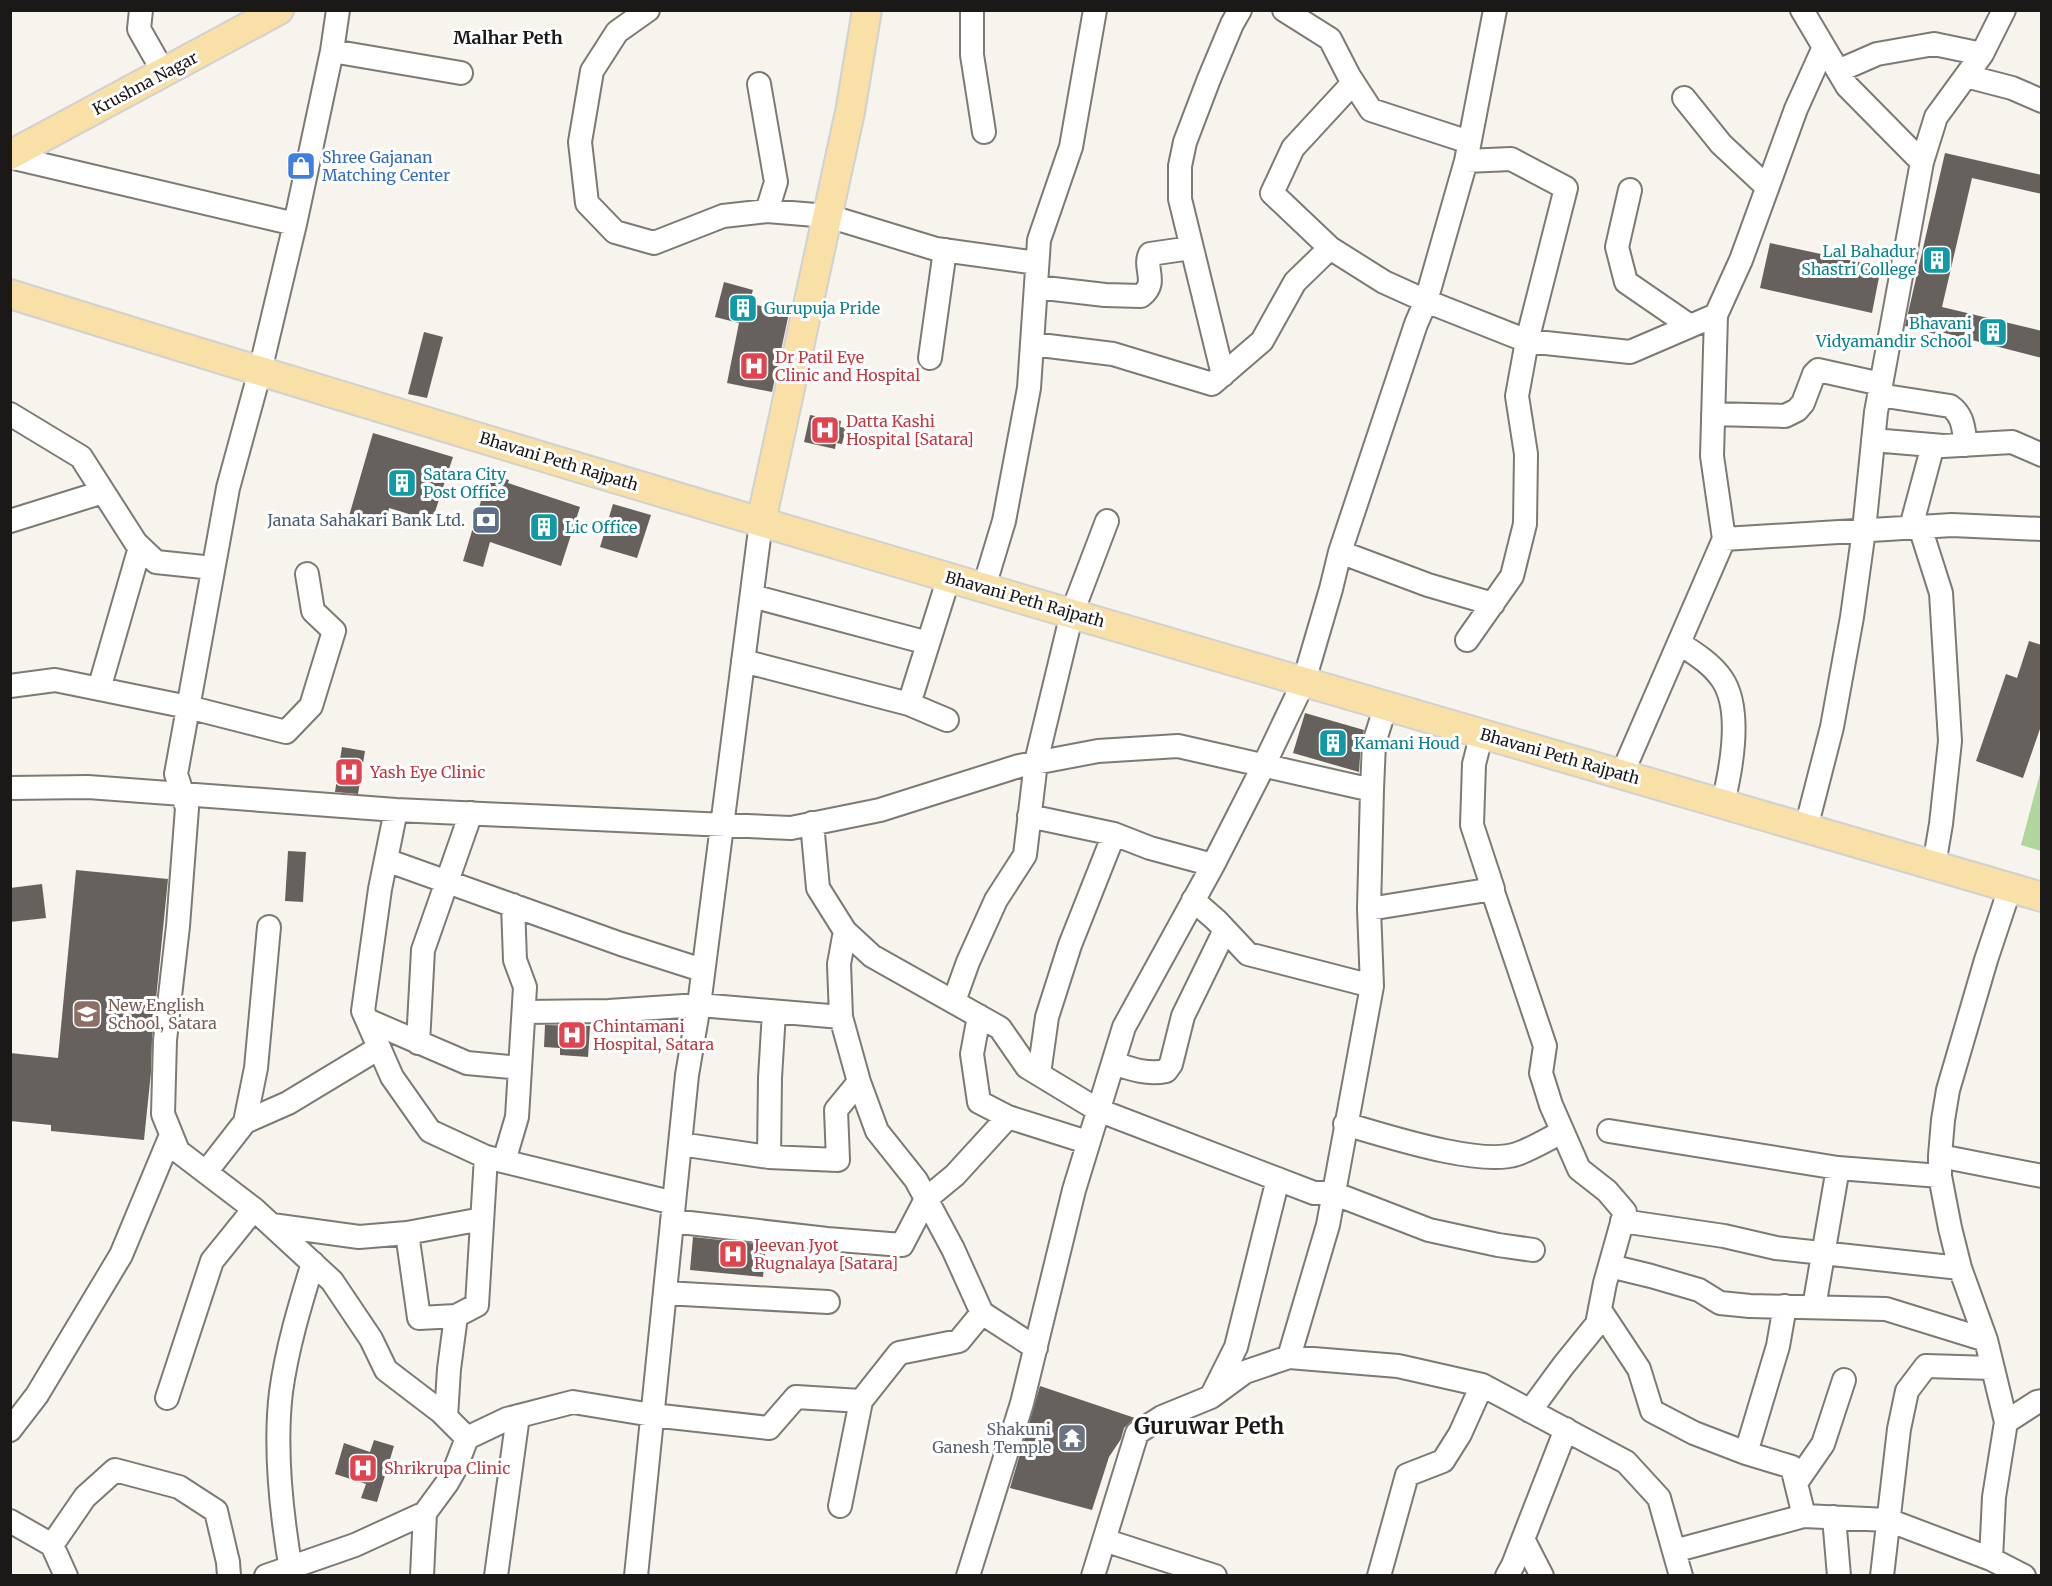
<svg xmlns="http://www.w3.org/2000/svg" width="2052" height="1586" font-family="Merriweather,serif">
	<style>
		.green { fill: #b0d69c }
		.building { fill: #66615d }
		.lines { fill: none; stroke-linecap: round; stroke-linejoin: round }
		.minor-casing { stroke: #7d7974; stroke-width: 26 }
		.major-casing { stroke: #d1d1d1; stroke-width: 32 }
		.minor { stroke: #fff; stroke-width: 22 }
		.major { stroke: #f8e0a6; stroke-width: 28 }
		.labels { text-anchor: middle; stroke-width: 6; stroke-linejoin: round; paint-order: stroke }
		.street-label { font-size: 16px; fill: #1b1917; stroke: #fff }
		.shop-label { font-size: 16px; fill: #366cbe; stroke: #fff; text-anchor: start }
		.culture-label { font-size: 16px; fill: #0d838f; stroke: #fff; text-anchor: start }
		.health-label { font-size: 16px; fill: #be3a42; stroke: #fff; text-anchor: start }
		.service-label { font-size: 16px; fill: #4e5e75; stroke: #fff; text-anchor: end }
		.education-label { font-size: 16px; fill: #785e54; stroke: #fff; text-anchor: start }
		.worship-label { font-size: 16px; fill: #5b616d; stroke: #fff; text-anchor: end }
		.neighbourhood-label { font-size: 18px; font-weight: bold; fill: #1b1917; stroke: #fff }
		.district-label { font-size: 22px; font-weight: bold; fill: #1b1917; stroke: #fff }
	</style>
	<rect width="100%" height="100%" fill="#f7f3ed"/>
	<path class="green" d="M 2041,770 L 2042,851 L 2041,851 L 2021,845 Z"/>
	<path class="building" d="M 1945,153 L 2042,175 L 2042,194 L 1972,178 L 1942,307 L 2042,331 L 2042,358 L 1937,331 L 1936,334 L 1905,326 Z
		M 1770,243 L 1881,267 L 1872,313 L 1760,288 Z
		M 724,282 L 753,290 L 749,303 L 789,313 L 772,392 L 727,383 L 739,323 L 715,317 Z
		M 424,332 L 443,337 L 427,398 L 408,394 Z
		M 810,415 L 841,421 L 840,427 L 846,428 L 842,444 L 836,443 L 835,449 L 804,442 Z
		M 373,433 L 453,457 L 432,521 L 389,508 L 387,519 L 377,516 L 375,524 L 349,516 Z
		M 489,474 L 509,480 L 508,483 L 580,507 L 561,566 L 490,542 L 483,567 L 463,561 Z
		M 613,504 L 651,515 L 637,558 L 600,547 Z
		M 2029,641 L 2042,645 L 2042,723 L 2023,778 L 1976,761 L 2006,674 L 2017,678 Z
		M 1305,713 L 1364,730 L 1361,742 L 1359,772 L 1293,753 Z
		M 342,747 L 365,751 L 358,794 L 335,792 Z
		M 288,851 L 306,852 L 303,902 L 285,901 Z
		M 76,870 L 168,879 L 152,1039 L 151,1072 L 144,1140 L 51,1131 L 51,1125 L 10,1121 L 10,1053 L 58,1058 Z
		M 42,884 L 46,918 L 10,922 L 10,888 Z
		M 545,1025 L 590,1026 L 588,1057 L 560,1055 L 560,1048 L 544,1047 Z
		M 693,1237 L 766,1245 L 763,1277 L 690,1270 Z
		M 1040,1386 L 1135,1418 L 1124,1428 L 1121,1439 L 1109,1457 L 1092,1510 L 1010,1488 Z
		M 374,1440 L 394,1446 L 377,1502 L 361,1498 L 366,1484 L 335,1474 L 344,1443 L 370,1452 Z"/>
	<g class="lines">
		<g class="minor-casing">
			<path id="minor" d="M 141,10 L 139,29 L 164,73
				M 338,10 L 332,51 L 295,224 L 260,371 L 228,488 L 176,774 L 187,808 L 178,926 L 165,1040 L 163,1114 L 178,1151 L 254,1209 L 332,1281 L 371,1339 L 386,1370 L 441,1412 L 467,1438 L 455,1469 L 447,1483 L 425,1513 L 422,1576
				M 648,10 L 617,32 L 592,71 L 580,142 L 587,203 L 615,232 L 654,243 L 723,216 L 767,211 L 828,216 L 936,249 L 1037,263
				M 972,10 L 972,55 L 984,132
				M 1284,10 L 1330,39 L 1349,76 L 1371,110 L 1469,142
				M 1802,10 L 1847,86 L 1922,162 L 1876,412 L 1864,530 L 1852,617 L 1832,727 L 1806,828
				M 332,51 L 461,73
				M 1838,71 L 1877,54 L 1934,44 L 1982,54
				M 1966,76 L 2012,88 L 2042,101
				M 1353,83 L 1293,148 L 1272,193 L 1330,248 L 1384,282 L 1426,301 L 1527,341 L 1630,352 L 1716,315 L 1741,260 L 1796,109 L 1824,47
				M 759,84 L 776,182 L 767,211
				M 1684,98 L 1721,144 L 1767,187
				M 10,157 L 295,224
				M 1466,161 L 1511,159 L 1566,188 L 1527,341 L 1517,396 L 1526,454 L 1525,524 L 1512,576 L 1467,640
				M 1922,162 L 1936,117 L 1982,54 L 2004,10
				M 1630,190 L 1617,247 L 1626,282 L 1690,326
				M 1036,287 L 1105,295 L 1141,296 C 1159,283 1143,268 1150,254 L 1191,248
				M 1716,315 L 1712,456 L 1724,539
				M 1032,344 L 1113,354 L 1212,384 L 1262,341 L 1295,282 L 1330,248
				M 930,358 L 945,250
				M 1223,375 L 1180,199 L 1180,166 L 1185,142 L 1209,79 L 1232,24 L 1240,10
				M 1879,395 L 1950,406 C 1964,416 1963,428 1966,445
				M 10,414 L 81,457 L 136,543 L 156,562 L 213,568
				M 1713,414 L 1785,416 L 1797,410 L 1803,403 L 1814,374 L 1818,370 L 1881,384
				M 1873,440 L 1943,446 L 2012,442 L 2042,455
				M 10,521 L 103,492
				M 1911,527 L 1933,445
				M 1920,527 L 1941,593 L 1950,741 L 1941,824 L 1934,865
				M 1340,552 L 1428,585 L 1493,604
				M 984,587 L 1004,521 L 1029,388 L 1039,240 L 1071,147 L 1095,10
				M 752,596 L 928,643
				M 1679,643 C 1694,653 1711,663 1722,679 C 1743,710 1731,770 1723,803
				M 743,661 L 909,704 L 947,720
				M 10,686 L 55,680 L 188,707 L 286,732 L 311,706 L 334,631 L 313,611 L 307,574
				M 99,689 L 140,547
				M 909,704 L 949,577
				M 1622,774 L 1724,539 L 1952,525 L 2042,529
				M 10,788 L 88,787 L 396,810 L 791,828 L 880,810 L 1019,766 L 1098,751 L 1178,746 L 1372,790
				M 396,810 L 380,889 L 363,1011 L 392,1077 L 430,1131 L 486,1157 L 674,1203
				M 1029,816 L 1114,834 L 1150,848 L 1213,865
				M 812,823 L 818,888 L 845,931 L 872,956 L 1000,1028 L 1027,1067 L 1098,1110 L 1314,1193 L 1333,1193 L 1429,1230 L 1498,1245 L 1533,1250
				M 386,860 L 621,944 L 702,970
				M 2010,888 L 1986,960 L 1948,1090 L 1943,1120 L 1940,1156 L 1940,1176 L 1950,1228 L 1960,1268 L 1986,1340 L 2006,1422 L 1994,1497 L 1991,1559 L 2024,1576
				M 1492,889 L 1545,1046 L 1541,1073 L 1551,1105 L 1579,1169 L 1607,1191 L 1625,1212 L 1605,1283 L 1597,1324 L 1563,1366 L 1530,1411
				M 1193,900 L 1216,920 L 1248,954 L 1372,986
				M 1369,909 L 1493,889 L 1472,825 L 1474,764 L 1482,733
				M 845,931 L 839,964 L 841,1017 L 859,1082 L 877,1131 L 916,1180 L 953,1249 L 982,1313 L 1036,1348
				M 954,1001 L 968,962 L 996,900 L 1025,855 L 1036,762 L 1072,613 L 1107,521
				M 524,1012 L 609,1011 L 699,1005 L 841,1017
				M 979,1016 L 972,1054 L 979,1102 L 1008,1117 L 1087,1142
				M 367,1020 L 467,1063 L 520,1068
				M 418,1043 L 423,950 L 471,813
				M 1113,1063 C 1131,1069 1147,1075 1166,1071 L 1171,1064 L 1183,1016 L 1225,930
				M 1039,1074 L 1047,1017 L 1070,945 L 1114,834
				M 245,1122 L 288,1103 L 379,1048
				M 1345,1124 C 1384,1135 1480,1167 1517,1154 C 1532,1149 1548,1139 1562,1132
				M 1609,1131 L 1838,1168 L 1940,1176
				M 680,1144 L 769,1157 L 838,1160 L 836,1110 L 859,1082
				M 1940,1156 L 2042,1176
				M 769,1157 L 770,1078 L 774,1012
				M 504,1161 L 517,1117 L 525,987 L 515,960 L 513,905
				M 206,1172 L 245,1122 L 256,1068 L 269,927
				M 672,1221 L 827,1239 L 902,1245 L 926,1199 L 955,1175 L 1008,1117
				M 1622,1221 L 1724,1236 L 1776,1248 L 1960,1268
				M 272,1225 L 359,1237 L 407,1233 L 482,1219
				M 407,1233 L 419,1318 L 456,1316
				M 1610,1266 L 1651,1276 L 1699,1290 L 1720,1303 L 1750,1306 L 1886,1309 L 1986,1340
				M 665,1293 L 828,1302
				M 1814,1307 L 1838,1168
				M 1600,1310 L 1639,1369 L 1652,1411 L 1694,1433 L 1746,1453 L 1792,1467 L 1804,1516
				M 1289,1357 L 1328,1225 L 1372,986 L 1369,909 L 1372,790 L 1374,743 L 1386,705
				M 1211,1397 L 1245,1372 L 1289,1357 L 1398,1366 L 1482,1385 L 1626,1462 L 1659,1498 L 1681,1576
				M 167,1398 L 212,1261 L 254,1209
				M 446,1417 L 449,1369 L 456,1316 L 477,1305 L 486,1157
				M 2006,1422 L 2037,1402 L 2042,1401
				M 10,1430 L 37,1395 L 121,1255 L 171,1135
				M 467,1438 L 507,1419 L 573,1402 L 652,1415 L 769,1428 L 796,1397 L 861,1401 L 899,1353 L 959,1341 L 982,1313
				M 1746,1453 L 1778,1346 L 1785,1306
				M 1796,1483 L 1823,1444 L 1844,1380
				M 840,1506 L 861,1401
				M 1834,1517 L 1839,1576
				M 10,1521 L 52,1545 L 66,1576
				M 1523,1539 L 1542,1576
				M 1104,1540 L 1215,1576
				M 52,1545 L 85,1497 L 115,1470 L 179,1487 L 216,1511 L 228,1562 L 229,1576
				M 1674,1551 L 1804,1516 L 1888,1520 L 1991,1559
				M 266,1576 L 355,1545 L 425,1513
				M 292,1576 C 282,1519 274,1450 281,1392 C 287,1348 300,1305 313,1263
				M 496,1576 L 518,1416
				M 636,1576 L 687,1075 L 699,1005 L 761,522
				M 968,1576 L 1022,1403 L 1074,1190 L 1124,1027 L 1213,865 L 1263,767 L 1304,681 L 1331,589 L 1340,552 L 1416,324 L 1426,301 L 1466,161 L 1495,10
				M 1093,1576 L 1137,1433 L 1162,1417 L 1211,1397 L 1236,1347 L 1278,1179
				M 1379,1576 L 1407,1475 L 1443,1461 L 1460,1434 L 1482,1385
				M 1507,1576 L 1513,1565 L 1566,1429
				M 1882,1576 L 1899,1429 L 1907,1391 L 1926,1366 L 1992,1368"/>
		</g>
		<g class="major-casing">
			<path id="major" d="M 10,155 L 279,10
				M 10,294 C 685,504 1364,699 2042,897
				M 761,522 L 850,112 L 867,10"/>
		</g>
		<use href="#minor" class="minor"/>
		<use href="#major" class="major"/>
	</g>
	<defs>
		<g id="shop-square" transform="scale(1.5)"><rect x="-9" y="-9" width="18" height="18" rx="4" fill="#3f7fe0" stroke="#fff"/><path d="M-5-2.5h2.3a2.7 3.5 0 0 1 5.4 0H5L5.5 6h-11ZM-1.5-2.5h3a1.5 2.3 0 0 0-3 0Z" fill="#fff"/></g>
		<g id="building-square" transform="scale(1.5)"><rect x="-9" y="-9" width="18" height="18" rx="4" fill="#0f9aa8" stroke="#fff"/><path d="M-4-6H4V6H1V3H-1V6H-4ZM-2.5-4.3h1.7v1.8h-1.7ZM.8-4.3h1.7v1.8H.8ZM-2.5-1h1.7V.8h-1.7ZM.8-1h1.7V.8H.8Z" fill="#fff"/></g>
		<g id="hospital-square" transform="scale(1.5)"><rect x="-9" y="-9" width="18" height="18" rx="4" fill="#e0444e" stroke="#fff"/><path d="M-5-5h3v3.5h4V-5h3V5h-3V1.5h-4V5h-3Z" fill="#fff"/></g>
		<g id="bank-square" transform="scale(1.5)"><rect x="-9" y="-9" width="18" height="18" rx="4" fill="#5c6f8a" stroke="#fff"/><path d="M-6-4H6V4H-6ZM0-2.3a2.3 2.3 0 1 0 0 4.6a2.3 2.3 0 1 0 0-4.6Z" fill="#fff"/></g>
		<g id="school-square" transform="scale(1.5)"><rect x="-9" y="-9" width="18" height="18" rx="4" fill="#8d6e63" stroke="#fff"/><path d="M0-5L7-2L0 1L-7-2ZM-4 1L0 2.5L4 1V4Q0 6-4 4Z" fill="#fff"/></g>
		<g id="temple-square" transform="scale(1.5)"><rect x="-9" y="-9" width="18" height="18" rx="4" fill="#6b7280" stroke="#fff"/><path d="M0-6L5-2H3V0L6.5 2.5H4V6H1.5V3h-3V6H-4V2.5H-6.5L-3 0V-2H-5Z" fill="#fff"/></g>
	</defs>
	<g fill-rule="evenodd">
		<use href="#shop-square" x="301" y="166"/>
		<use href="#building-square" x="1937" y="260"/>
		<use href="#building-square" x="743" y="308"/>
		<use href="#building-square" x="1993" y="332"/>
		<use href="#hospital-square" x="754" y="366"/>
		<use href="#hospital-square" x="825" y="430"/>
		<use href="#building-square" x="402" y="483"/>
		<use href="#bank-square" x="486" y="520"/>
		<use href="#building-square" x="544" y="527"/>
		<use href="#building-square" x="1333" y="743"/>
		<use href="#hospital-square" x="349" y="772"/>
		<use href="#school-square" x="87" y="1014"/>
		<use href="#hospital-square" x="572" y="1035"/>
		<use href="#hospital-square" x="733" y="1254"/>
		<use href="#temple-square" x="1072" y="1438"/>
		<use href="#hospital-square" x="363" y="1468"/>
	</g>
	<g class="labels">
		<g class="street-label">
			<text transform="translate(145 83) rotate(-28)" y="6">Krushna Nagar</text>
			<text transform="translate(559 461) rotate(17)" y="6">Bhavani Peth Rajpath</text>
			<text transform="translate(1025 599) rotate(16)" y="6">Bhavani Peth Rajpath</text>
			<text transform="translate(1560 756) rotate(16)" y="6">Bhavani Peth Rajpath</text>
		</g>
		<g class="shop-label">
			<text x="322" y="163">Shree Gajanan<tspan x="322" dy="18">Matching Center</tspan></text>
		</g>
		<g class="culture-label">
			<text x="1916" y="257" text-anchor="end">Lal Bahadur<tspan x="1916" dy="18">Shastri College</tspan></text>
			<text x="764" y="314">Gurupuja Pride</text>
			<text x="1972" y="329" text-anchor="end">Bhavani<tspan x="1972" dy="18">Vidyamandir School</tspan></text>
			<text x="423" y="480">Satara City<tspan x="423" dy="18">Post Office</tspan></text>
			<text x="565" y="533">Lic Office</text>
			<text x="1354" y="749">Kamani Houd</text>
		</g>
		<g class="health-label">
			<text x="775" y="363">Dr Patil Eye<tspan x="775" dy="18">Clinic and Hospital</tspan></text>
			<text x="846" y="427">Datta Kashi<tspan x="846" dy="18">Hospital [Satara]</tspan></text>
			<text x="370" y="778">Yash Eye Clinic</text>
			<text x="593" y="1032">Chintamani<tspan x="593" dy="18">Hospital, Satara</tspan></text>
			<text x="754" y="1251">Jeevan Jyot<tspan x="754" dy="18">Rugnalaya [Satara]</tspan></text>
			<text x="384" y="1474">Shrikrupa Clinic</text>
		</g>
		<g class="service-label">
			<text x="465" y="526">Janata Sahakari Bank Ltd.</text>
		</g>
		<g class="education-label">
			<text x="108" y="1011">New English<tspan x="108" dy="18">School, Satara</tspan></text>
		</g>
		<g class="worship-label">
			<text x="1051" y="1435">Shakuni<tspan x="1051" dy="18">Ganesh Temple</tspan></text>
		</g>
		<g class="neighbourhood-label">
			<text x="508" y="44">Malhar Peth</text>
		</g>
		<g class="district-label">
			<text x="1209" y="1434">Guruwar Peth</text>
		</g>
	</g>
	<rect width="2052" height="1586" fill="none" stroke="#1b1917" stroke-width="24"/>
</svg>
